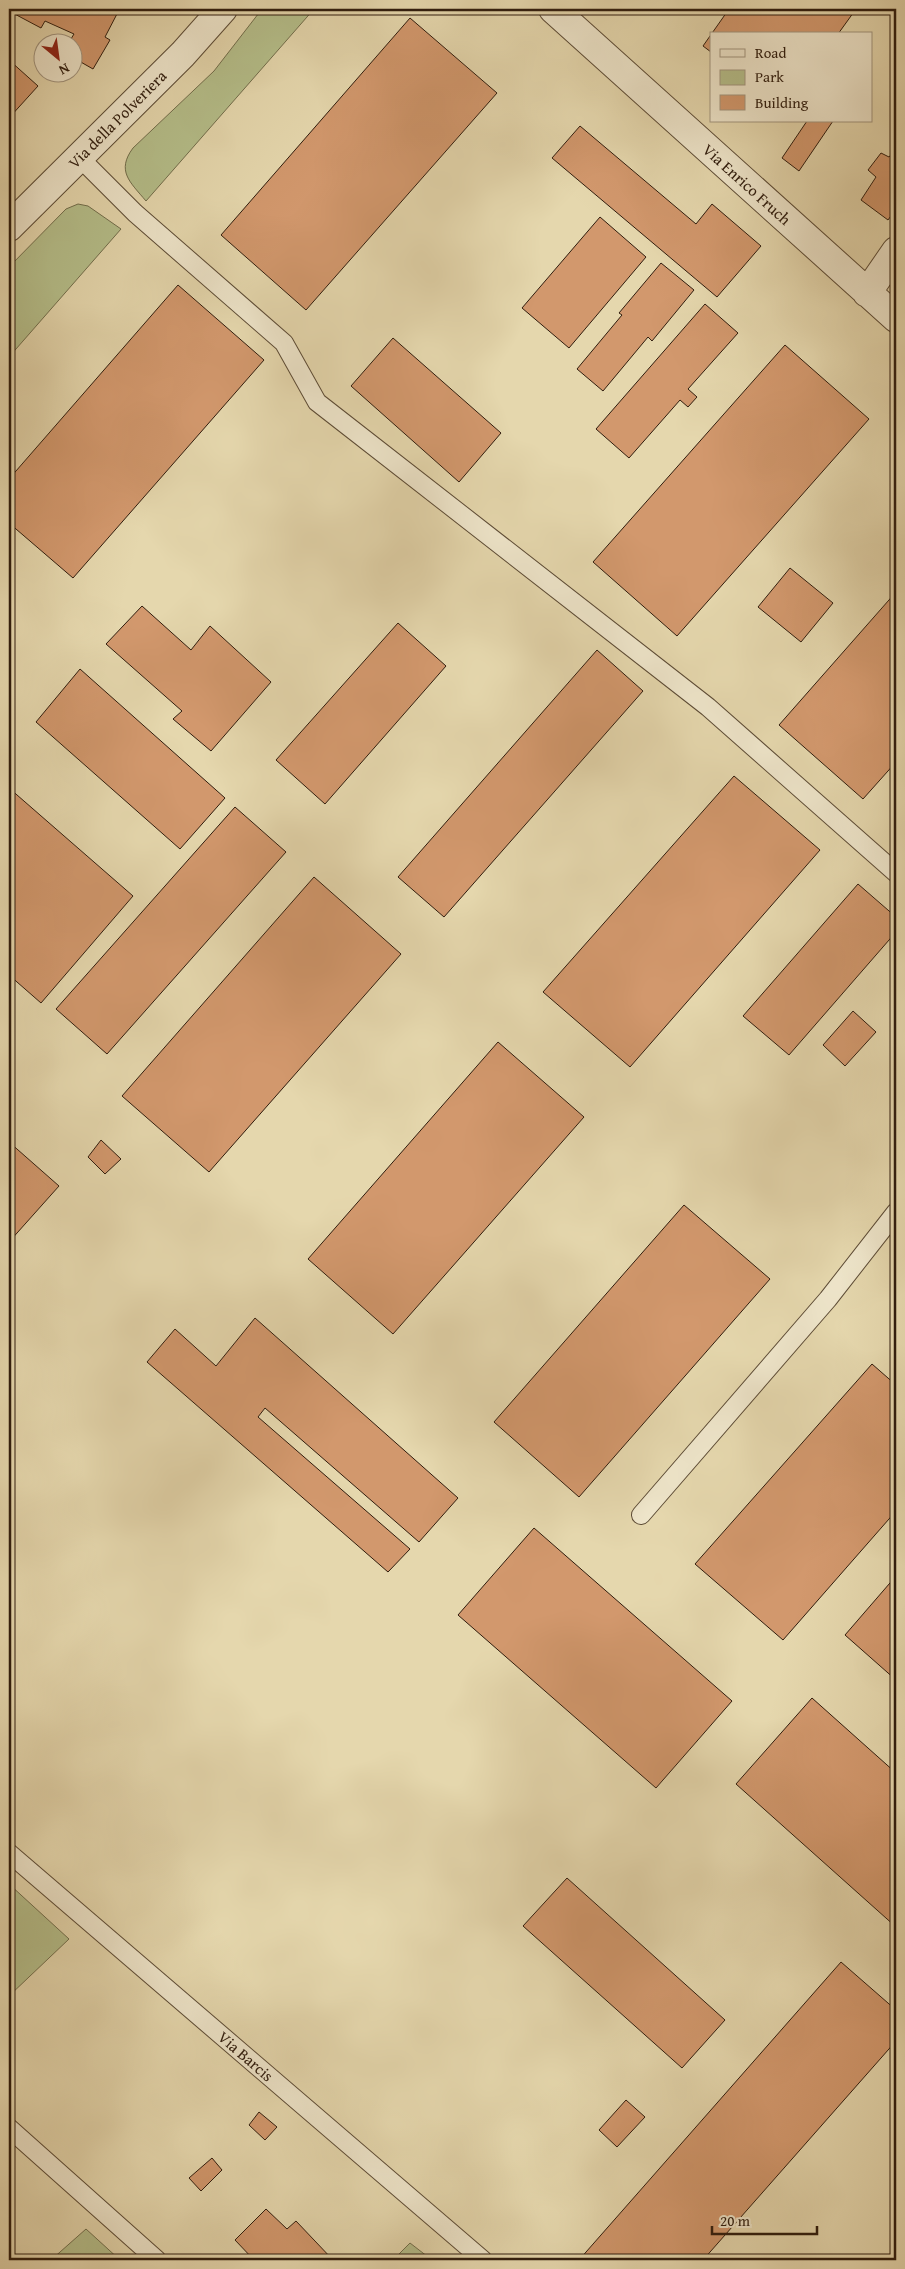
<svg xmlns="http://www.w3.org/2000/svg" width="905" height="2269" font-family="'Gentium Book Plus',serif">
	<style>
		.green { fill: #b5be8a; stroke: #726e4c }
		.building { fill: #d2986d; stroke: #301d0e }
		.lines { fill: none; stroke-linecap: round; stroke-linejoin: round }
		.lane-casing { stroke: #5d4c36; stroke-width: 20 }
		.street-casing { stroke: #5d4c36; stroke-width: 30 }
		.lane { stroke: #eee5ca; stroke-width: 18 }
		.street { stroke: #eee5ca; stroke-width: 28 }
		.labels { text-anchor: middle; stroke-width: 4; stroke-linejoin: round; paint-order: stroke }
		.street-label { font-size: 16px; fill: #301d0e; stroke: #eee5ca }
	</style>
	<rect width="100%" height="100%" fill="#e5d7ad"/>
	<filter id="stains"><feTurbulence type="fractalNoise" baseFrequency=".004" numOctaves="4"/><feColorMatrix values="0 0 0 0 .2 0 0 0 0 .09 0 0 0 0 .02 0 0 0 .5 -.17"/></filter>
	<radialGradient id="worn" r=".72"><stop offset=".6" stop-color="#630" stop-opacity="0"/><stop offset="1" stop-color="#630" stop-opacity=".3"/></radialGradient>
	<path class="green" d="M 262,9 L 314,9 L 146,201 C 130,182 116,171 133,148 L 214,71 Z
		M 78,204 L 88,206 L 121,229 L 9,357 L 9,267 L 66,209 Z
		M 9,1884 L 69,1939 L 9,1996 Z
		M 86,2229 L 120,2260 L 51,2260 Z
		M 410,2243 L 432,2260 L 393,2260 Z"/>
	<path class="building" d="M 9,9 L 112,9 L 118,12 L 105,37 L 110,40 L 93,69 L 72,57 L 72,42 L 69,42 L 74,34 L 45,21 L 41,28 L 9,11 Z
		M 729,9 L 856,9 L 838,34 L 711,34 L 711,52 L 703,46 Z
		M 410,18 L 497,93 L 306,310 L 221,235 Z
		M 9,60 L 38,86 L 9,118 Z
		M 807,121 L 833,121 L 799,171 L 782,158 Z
		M 580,126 L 696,224 L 712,204 L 761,246 L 717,297 L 552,158 Z
		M 896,149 L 896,209 L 888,220 L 861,200 L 876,177 L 868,170 L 881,153 L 889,157 Z
		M 600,217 L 646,257 L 569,348 L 522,308 Z
		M 661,263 L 694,290 L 652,341 L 648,337 L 603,391 L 577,369 L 622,315 L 619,313 Z
		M 178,285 L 264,360 L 73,578 L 9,523 L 9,479 Z
		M 705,304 L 738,333 L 688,389 L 697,397 L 688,407 L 680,400 L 629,458 L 596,429 Z
		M 393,338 L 501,433 L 459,482 L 351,386 Z
		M 785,345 L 869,419 L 677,636 L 593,562 Z
		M 790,568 L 833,603 L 801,642 L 758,607 Z
		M 896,592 L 896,762 L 863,799 L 779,725 Z
		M 142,606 L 191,650 L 210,626 L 271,682 L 211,751 L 173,719 L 182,711 L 106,644 Z
		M 398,623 L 446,666 L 325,804 L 276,760 Z
		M 597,650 L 643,691 L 444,917 L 398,877 Z
		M 80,669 L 225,798 L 180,849 L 36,722 Z
		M 734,776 L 820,850 L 630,1067 L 543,992 Z
		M 9,788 L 133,896 L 41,1003 L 9,975 Z
		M 235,807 L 286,852 L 107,1054 L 56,1009 Z
		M 314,877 L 401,954 L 209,1172 L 122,1096 Z
		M 858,884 L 896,917 L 896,932 L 789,1055 L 743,1016 Z
		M 853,1011 L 876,1032 L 845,1066 L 823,1045 Z
		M 498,1042 L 584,1117 L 393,1334 L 308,1259 Z
		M 101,1140 L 121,1159 L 105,1174 L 88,1157 Z
		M 9,1142 L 59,1186 L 9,1242 Z
		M 684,1205 L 770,1279 L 579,1497 L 494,1422 Z
		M 255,1318 L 458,1498 L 419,1542 L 265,1408 L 258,1417 L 410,1549 L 388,1572 L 147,1362 L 175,1329 L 216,1366 Z
		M 872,1364 L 896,1385 L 896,1511 L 783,1640 L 695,1564 Z
		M 534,1528 L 732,1701 L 656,1788 L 458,1615 Z
		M 896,1576 L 896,1680 L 845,1635 Z
		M 812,1698 L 896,1773 L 896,1927 L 736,1784 Z
		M 567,1878 L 725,2020 L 682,2068 L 523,1926 Z
		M 841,1962 L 896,2010 L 896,2041 L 703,2260 L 579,2260 Z
		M 626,2100 L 645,2117 L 617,2147 L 599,2130 Z
		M 259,2112 L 277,2127 L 265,2140 L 249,2125 Z
		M 212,2158 L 222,2170 L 201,2191 L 189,2178 Z
		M 266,2209 L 287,2229 L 296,2221 L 333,2260 L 254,2260 L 235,2240 Z"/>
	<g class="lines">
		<g class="lane-casing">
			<path id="lane" d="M 79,157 L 135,213 L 284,343 L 317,402 L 708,707 L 896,873
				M 641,1515 L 828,1299 L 896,1212
				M 9,1853 L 483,2260
				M 9,2128 L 157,2260"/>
		</g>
		<g class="street-casing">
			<path id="street" d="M 553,9 L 896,318
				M 9,227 L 183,54 L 223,9
				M 867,293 L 896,251"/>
		</g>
		<use href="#lane" class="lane"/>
		<use href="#street" class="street"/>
	</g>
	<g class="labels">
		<g class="street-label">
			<text transform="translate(117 119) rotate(-45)" y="6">Via della Polveriera</text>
			<text transform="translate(747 184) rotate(42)" y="6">Via Enrico Fruch</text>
			<text transform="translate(246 2056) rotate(41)" y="6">Via Barcis</text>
		</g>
	</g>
	<rect width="905" height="2269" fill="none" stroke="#e5d7ad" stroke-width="30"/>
	<rect x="10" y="10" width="885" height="2249" fill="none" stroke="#301d0e" stroke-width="2.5"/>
	<rect x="15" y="15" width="875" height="2239" fill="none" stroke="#301d0e"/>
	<rect x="710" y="32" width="162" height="90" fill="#eee5ca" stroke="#a2957f"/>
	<rect x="720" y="49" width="25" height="8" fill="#eee5ca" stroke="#a2957f"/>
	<text x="755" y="58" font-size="15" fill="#301d0e">Road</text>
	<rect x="720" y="70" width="25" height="15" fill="#b5be8a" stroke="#a2957f"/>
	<text x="755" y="82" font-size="15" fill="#301d0e">Park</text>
	<rect x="720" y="95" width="25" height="15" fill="#d2986d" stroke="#a2957f"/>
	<text x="755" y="108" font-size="15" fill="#301d0e">Building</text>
	<g transform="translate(58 58) rotate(151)"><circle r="24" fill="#eee5ca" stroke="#a2957f"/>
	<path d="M0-4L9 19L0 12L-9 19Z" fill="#8f2418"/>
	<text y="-8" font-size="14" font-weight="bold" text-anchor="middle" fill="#301d0e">N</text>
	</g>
	<path d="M712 2226v8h105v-8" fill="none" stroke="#301d0e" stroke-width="2.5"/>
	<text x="720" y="2226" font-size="15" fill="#301d0e" stroke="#eee5ca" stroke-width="4" paint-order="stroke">20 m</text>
	<rect width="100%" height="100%" filter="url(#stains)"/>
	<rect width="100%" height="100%" fill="url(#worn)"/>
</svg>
